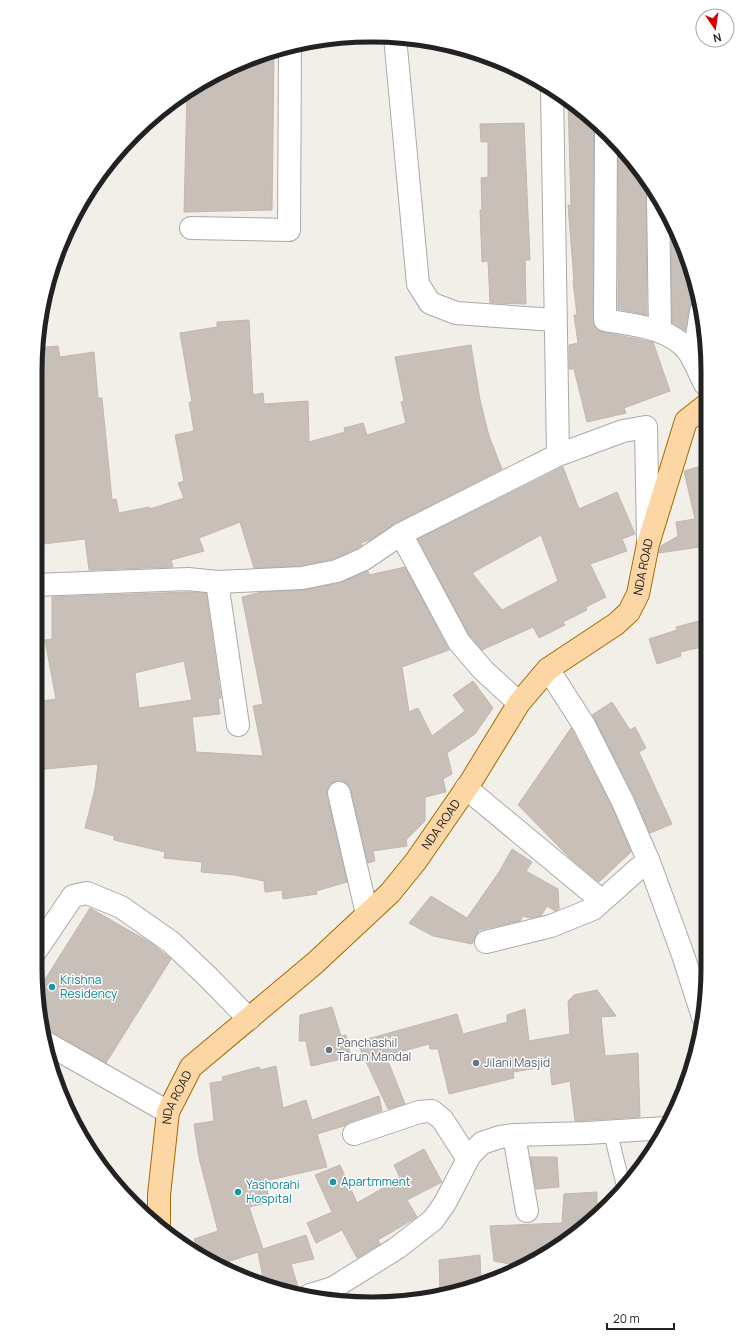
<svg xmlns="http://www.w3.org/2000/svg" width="743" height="1339" font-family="Manrope,sans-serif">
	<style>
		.building { fill: #c7bfb8; stroke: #c4b6ab; fill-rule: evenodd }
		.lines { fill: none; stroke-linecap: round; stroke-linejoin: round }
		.service-casing { stroke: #a9a9a9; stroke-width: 15 }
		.minor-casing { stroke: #a9a9a9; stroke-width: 24 }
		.primary-casing { stroke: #a06b00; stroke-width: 24 }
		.service { stroke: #fff; stroke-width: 13 }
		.minor { stroke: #fff; stroke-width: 22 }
		.primary { stroke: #fcd6a4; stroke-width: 22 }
		.culture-dot { fill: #0f9aa8; stroke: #fff; stroke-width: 1.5 }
		.worship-dot { fill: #6b7280; stroke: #fff; stroke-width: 1.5 }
		.labels { text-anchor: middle; stroke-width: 3; stroke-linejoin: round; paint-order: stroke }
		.street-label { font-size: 12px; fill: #222; stroke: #fff }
		.culture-label { font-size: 12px; fill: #0d838f; stroke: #fff; text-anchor: start }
		.worship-label { font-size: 12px; fill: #5b616d; stroke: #fff; text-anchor: start }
		.rim { fill: none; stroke: #222; stroke-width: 5 }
	</style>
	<rect width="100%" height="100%" fill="#f2efe9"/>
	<path class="building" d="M 274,50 L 272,210 L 184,212 L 187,92 L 222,70 Z
		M 568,101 L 598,124 L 594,133 L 594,325 L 597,330 L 603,332 L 653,342 L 670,391 L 624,408 L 626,413 L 587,422 L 574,369 L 569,369 L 569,345 L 578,343 L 574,315 L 577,315 L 573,281 L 574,281 L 568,205 L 571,206 Z
		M 524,123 L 530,260 L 525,260 L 526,304 L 490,303 L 488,261 L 482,262 L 480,210 L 482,210 L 481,178 L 488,177 L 488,142 L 481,142 L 480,124 Z
		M 618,147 L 653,187 L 647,192 L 646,198 L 647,315 L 618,309 Z
		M 671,221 L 682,243 L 693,284 L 693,302 L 689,309 L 685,331 L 672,323 Z
		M 249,320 L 253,395 L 263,393 L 264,404 L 308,401 L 309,442 L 345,432 L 344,428 L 363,423 L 367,435 L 406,423 L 401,402 L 404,401 L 395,357 L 471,345 L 480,400 L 489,436 L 502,469 L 395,523 L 372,539 L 361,543 L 362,545 L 358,548 L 333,559 L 300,566 L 254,568 L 240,522 L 199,538 L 204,551 L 171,560 L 173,567 L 89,570 L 85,539 L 35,545 L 36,523 L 41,523 L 36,494 L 36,421 L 42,420 L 36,376 L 36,348 L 58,346 L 60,357 L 94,352 L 98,398 L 102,398 L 112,500 L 116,499 L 119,513 L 149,507 L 150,509 L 184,498 L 178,483 L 184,481 L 175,435 L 194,431 L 189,402 L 192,402 L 180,333 L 217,327 L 217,322 Z
		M 701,466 L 706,520 L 700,521 L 706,539 L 706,546 L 659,553 L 661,546 L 678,536 L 676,522 L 695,519 L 684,471 Z
		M 563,467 L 579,509 L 617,492 L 635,534 L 622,539 L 627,551 L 590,564 L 606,597 L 586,607 L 587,610 L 563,622 L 565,625 L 539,638 L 533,627 L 482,650 L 469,635 L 418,539 ZM 541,535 L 558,581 L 502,610 L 472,573 Z
		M 405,567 L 449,650 L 402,667 L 409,712 L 418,708 L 432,736 L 465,711 L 453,695 L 473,681 L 493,708 L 475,734 L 447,753 L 452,774 L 443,779 L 446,792 L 425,797 L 425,821 L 406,840 L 407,846 L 373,851 L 375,861 L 368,863 L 351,790 L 348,785 L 343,781 L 337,781 L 330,784 L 327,790 L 327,796 L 347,882 L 316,891 L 317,894 L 283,899 L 282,890 L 265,892 L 264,881 L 235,875 L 201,872 L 202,862 L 164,858 L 165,852 L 114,840 L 114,836 L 85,828 L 95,789 L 98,764 L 35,770 L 35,702 L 56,699 L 45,640 L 52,639 L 52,597 L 188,592 L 206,593 L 221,698 L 218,699 L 220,714 L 192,717 L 196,752 L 263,756 L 253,706 L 263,704 L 242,597 L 262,592 L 304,590 L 340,583 L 368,571 L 369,575 ZM 184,661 L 192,700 L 139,708 L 135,673 Z
		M 699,621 L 706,646 L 680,652 L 681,656 L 657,664 L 649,639 L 677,630 L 676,627 Z
		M 612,702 L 630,730 L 635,727 L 646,748 L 639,752 L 672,824 L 650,833 L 634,796 L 592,715 Z
		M 571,728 L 612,807 L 631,852 L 599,882 L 569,857 L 518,805 Z
		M 512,849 L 532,862 L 526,871 L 558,889 L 559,909 L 555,911 L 547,906 L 541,916 L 529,918 L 523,916 L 520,921 L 479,930 L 472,944 L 433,936 L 409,923 L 431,896 L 467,918 L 499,872 Z
		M 90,908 L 151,943 L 171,959 L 106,1063 L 54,1033 L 46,1032 L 39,989 Z
		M 597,990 L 616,1016 L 601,1017 L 605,1056 L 638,1053 L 640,1117 L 575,1121 L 570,1081 L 552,1085 L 550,1066 L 513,1072 L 514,1078 L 449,1094 L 438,1049 L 430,1049 L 429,1044 L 393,1054 L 394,1059 L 388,1061 L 405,1104 L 388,1109 L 357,1042 L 457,1014 L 463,1034 L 507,1022 L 507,1015 L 525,1009 L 529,1041 L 570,1034 L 568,1001 L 574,995 Z
		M 332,1007 L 341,1036 L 346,1035 L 351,1057 L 311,1066 L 306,1041 L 299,1041 L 300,1015 Z
		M 276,1066 L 283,1108 L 306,1100 L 312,1120 L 379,1096 L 382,1111 L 350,1122 L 344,1126 L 317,1134 L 327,1167 L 265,1181 L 270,1202 L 249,1207 L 263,1249 L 306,1235 L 314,1259 L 291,1264 L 299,1290 L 298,1294 L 285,1293 L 264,1283 L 258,1252 L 221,1264 L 199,1254 L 194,1239 L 218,1231 L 199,1158 L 194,1124 L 214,1121 L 210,1083 L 223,1081 L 222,1077 L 259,1067 L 260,1070 Z
		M 424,1149 L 442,1182 L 407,1200 L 417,1217 L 378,1240 L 380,1244 L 357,1258 L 342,1230 L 316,1243 L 307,1223 L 332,1212 L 315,1175 L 340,1165 L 357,1203 L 400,1178 L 394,1165 Z
		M 530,1157 L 557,1157 L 559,1187 L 536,1189 Z
		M 597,1192 L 597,1216 L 594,1220 L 520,1266 L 494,1261 L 490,1226 L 562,1223 L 564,1194 Z
		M 480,1255 L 481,1283 L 440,1292 L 439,1260 Z"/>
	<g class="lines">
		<g class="service-casing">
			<path id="service" d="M 610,1131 L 623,1184"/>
		</g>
		<g class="minor-casing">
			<path id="minor" d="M 395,37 L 418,284 L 430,303 L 456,313 L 554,320
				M 606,133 L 605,320 C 632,325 670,327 688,351 C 695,361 699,373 705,384
				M 658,198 L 660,332
				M 191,228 L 289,230 L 290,46
				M 687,350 L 697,337 L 701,311
				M 558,455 L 623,431 L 646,427 L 648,539
				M 401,534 L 459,642 L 483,670 L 519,703
				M 217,582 L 238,725
				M 35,585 L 188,579 L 217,582 L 302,578 L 337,571 L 364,559 L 401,534 L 558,455 L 552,89
				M 548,669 L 584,725 L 623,802 L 649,862 L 683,955 L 703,1017
				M 466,788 L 602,901
				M 339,793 L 367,914
				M 486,942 L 551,926 L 593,909 L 639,868
				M 35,952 L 73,896 L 87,893 L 121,907 L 171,942 L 207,976 L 249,1019
				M 48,1044 L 168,1112
				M 354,1134 L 419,1112 L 432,1111 L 442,1119 L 468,1159
				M 514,1135 L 527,1211
				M 310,1295 L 333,1288 L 397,1248 L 433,1220 L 445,1203 L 470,1155 L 482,1143 L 500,1137 L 514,1135 L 587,1133 L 666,1128"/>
		</g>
		<g class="primary-casing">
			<g id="primary">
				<path id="s1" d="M 159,1223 L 159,1195 L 168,1112 L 191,1067 L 315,963 L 390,893 L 416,861 L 470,783 L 519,703 L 548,669 L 616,624 L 629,612 L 638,594 L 648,544 L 686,421 L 705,406"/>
			</g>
		</g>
		<use href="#service" class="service"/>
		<use href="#minor" class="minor"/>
		<use href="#primary" class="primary"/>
	</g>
	<g class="culture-dot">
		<circle cx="52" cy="987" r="4"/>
		<circle cx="333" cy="1182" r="4"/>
		<circle cx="238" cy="1192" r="4"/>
	</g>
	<g class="worship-dot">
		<circle cx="329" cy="1050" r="4"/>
		<circle cx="476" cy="1063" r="4"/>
	</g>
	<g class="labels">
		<g class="street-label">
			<text dy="4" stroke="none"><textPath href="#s1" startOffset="848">NDA ROAD</textPath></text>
			<text dy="4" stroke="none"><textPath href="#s1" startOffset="512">NDA ROAD</textPath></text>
			<text dy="4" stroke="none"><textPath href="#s1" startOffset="128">NDA ROAD</textPath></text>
		</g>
		<g class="culture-label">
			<text x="60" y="984">Krishna<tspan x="60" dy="14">Residency</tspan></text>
			<text x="341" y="1186">Apartmment</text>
			<text x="246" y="1189">Yashorahi<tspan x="246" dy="14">Hospital</tspan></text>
		</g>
		<g class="worship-label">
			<text x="337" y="1047">Panchashil<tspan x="337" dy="14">Tarun Mandal</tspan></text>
			<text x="484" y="1067">Jilani Masjid</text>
		</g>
	</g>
	<path d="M0 0H743V1339H0ZM371 42H372A329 329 0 0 1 701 371V968A329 329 0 0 1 372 1297H371A329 329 0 0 1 42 968V371A329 329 0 0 1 371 42Z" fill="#fff" fill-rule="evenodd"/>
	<path class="rim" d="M371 42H372A329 329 0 0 1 701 371V968A329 329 0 0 1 372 1297H371A329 329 0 0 1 42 968V371A329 329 0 0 1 371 42Z"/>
	<g transform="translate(715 28) rotate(167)"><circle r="19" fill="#ffffff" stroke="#a7a7a7"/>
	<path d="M0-3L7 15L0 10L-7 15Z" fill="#d40000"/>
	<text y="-6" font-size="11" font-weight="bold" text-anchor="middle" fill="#222222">N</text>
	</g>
	<path d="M607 1323v6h67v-6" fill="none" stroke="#222222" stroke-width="2"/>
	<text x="613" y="1323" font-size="12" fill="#222222" stroke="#ffffff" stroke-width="3" paint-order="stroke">20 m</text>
</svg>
